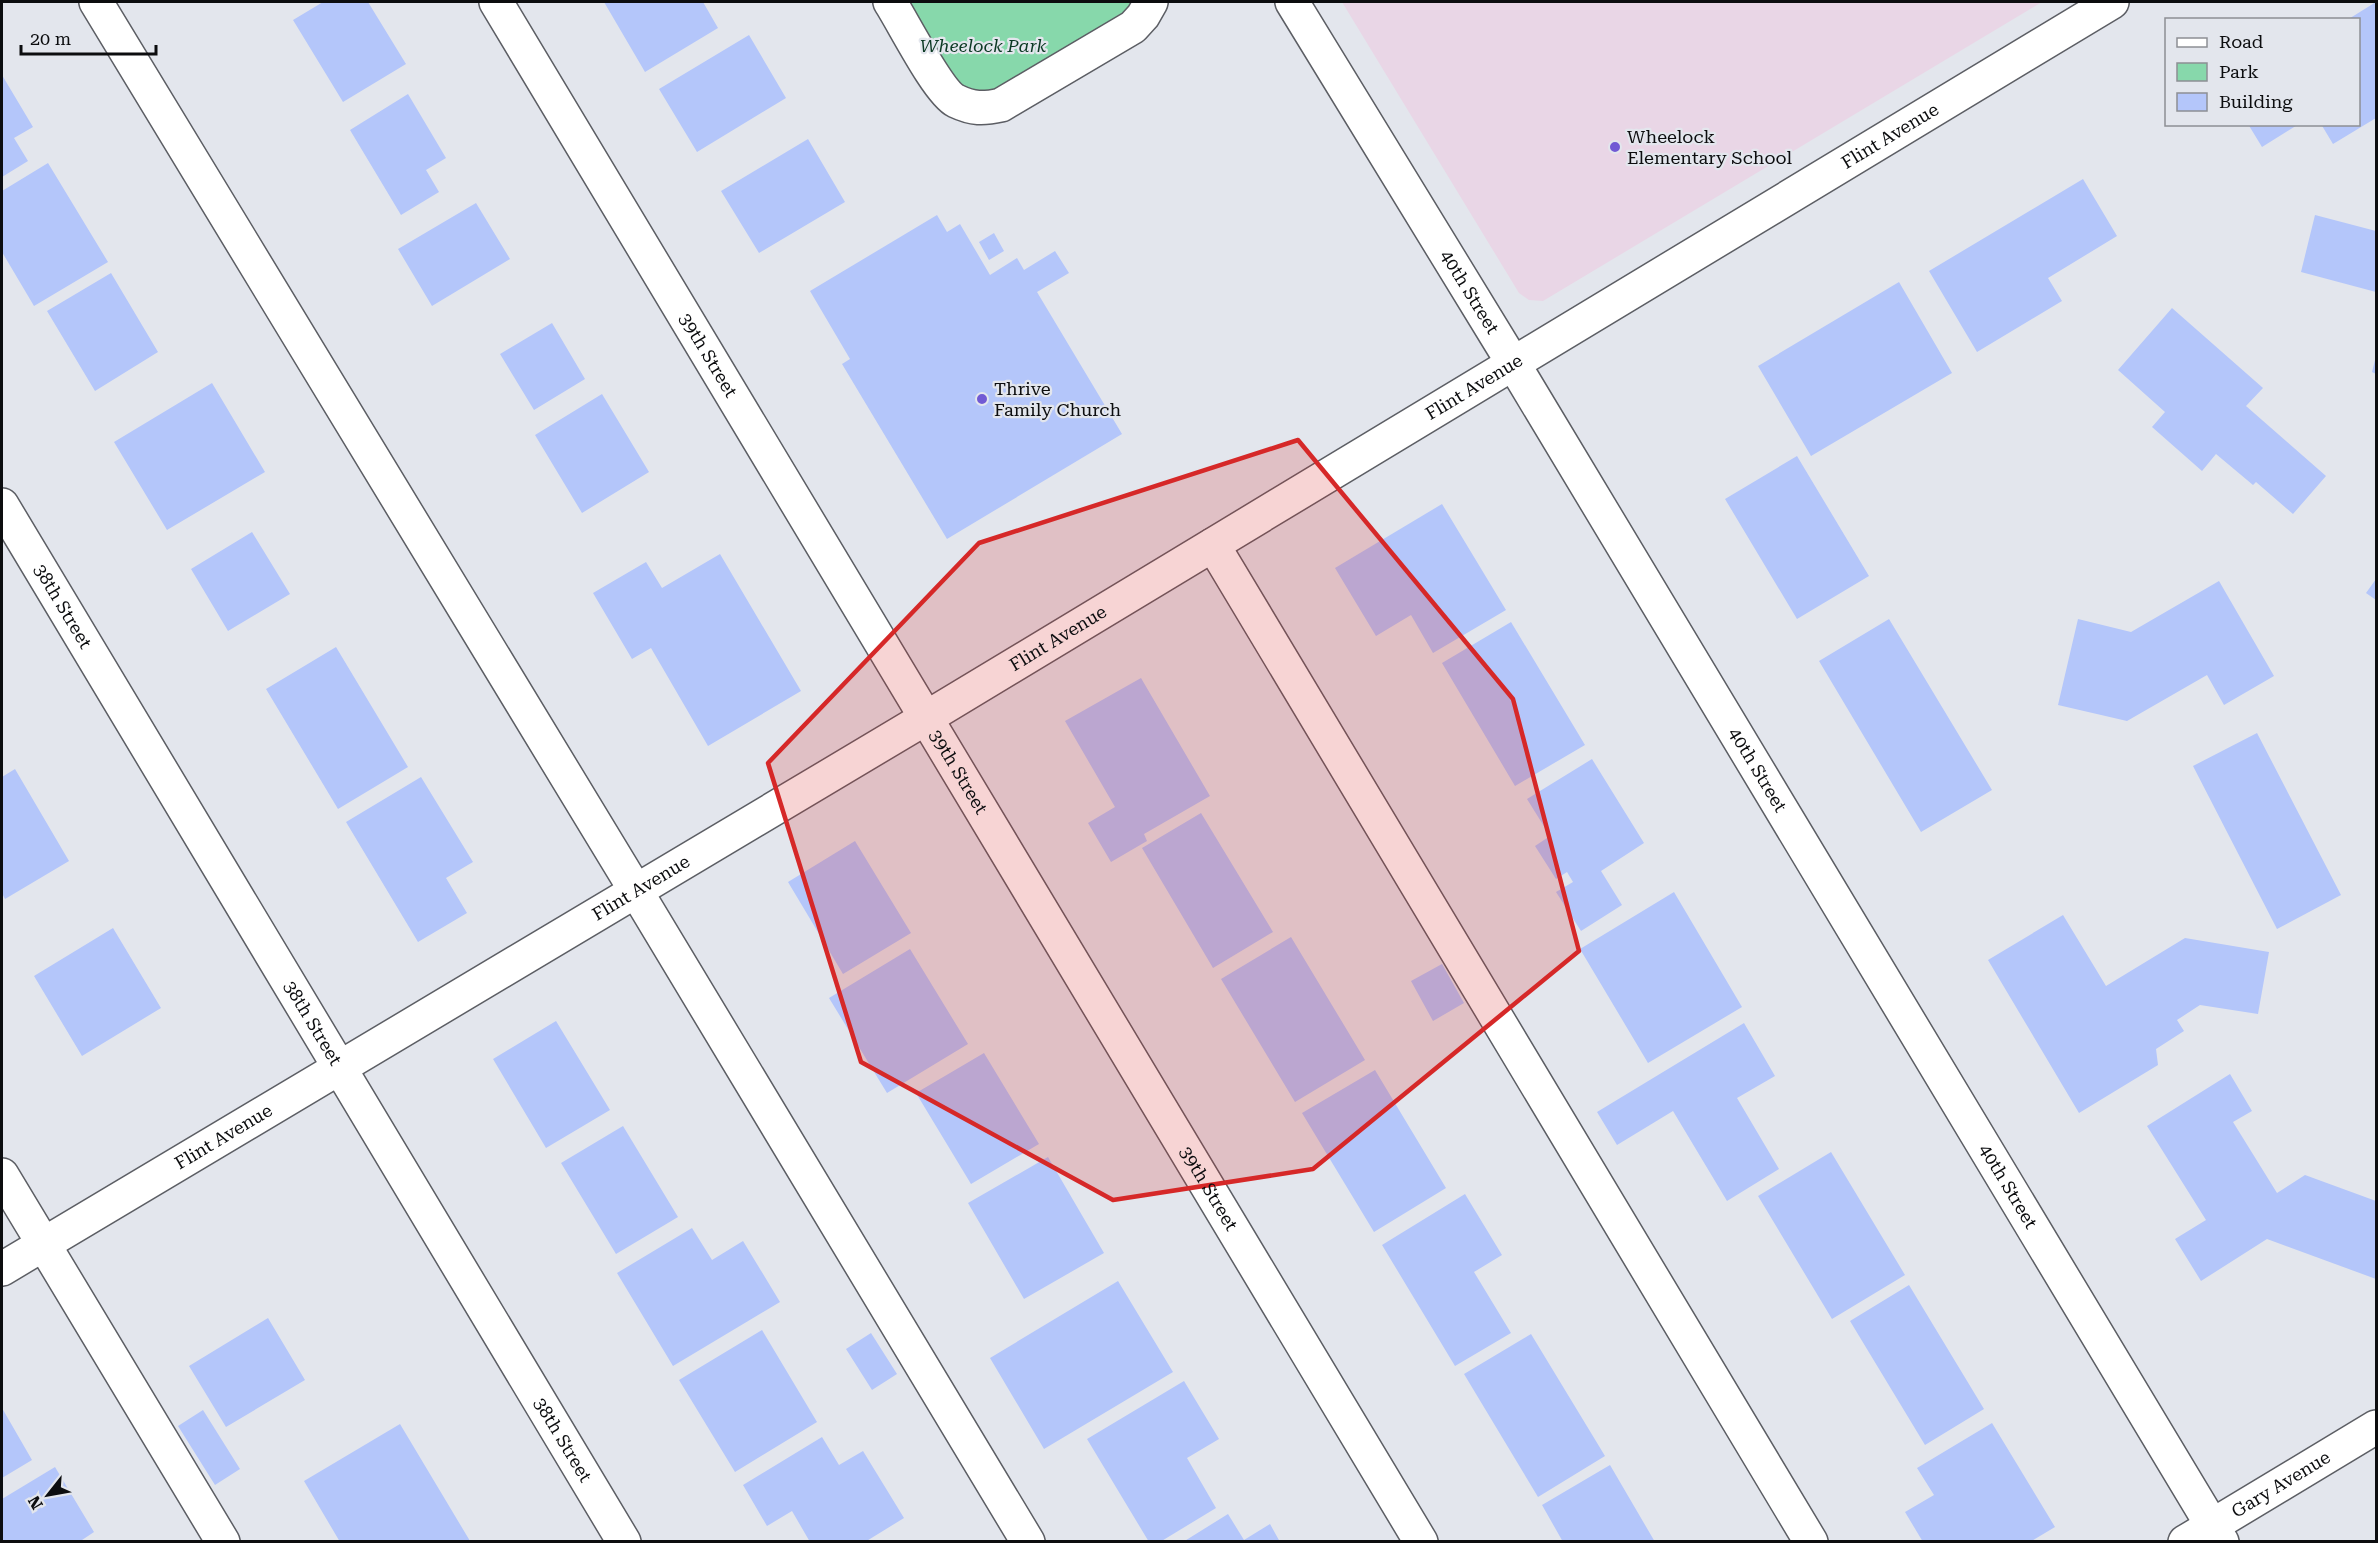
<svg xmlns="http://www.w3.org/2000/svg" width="2378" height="1543" font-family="'Roboto Serif',serif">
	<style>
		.education { fill: #e9d6e6 }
		.green { fill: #87d8ab }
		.building { fill: #b4c6fa }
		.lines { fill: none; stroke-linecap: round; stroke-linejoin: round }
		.minor-casing { stroke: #5c5e64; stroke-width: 36 }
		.minor { stroke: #fff; stroke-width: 33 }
		.marked { fill: #d62828; fill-opacity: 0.2; stroke: #d62828; stroke-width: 4.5; stroke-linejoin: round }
		.poi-dot { fill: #715ad4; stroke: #e3e6ed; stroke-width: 2 }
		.labels { text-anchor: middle; stroke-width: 4.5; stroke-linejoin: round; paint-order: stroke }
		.park-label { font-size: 18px; font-style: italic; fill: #0b3923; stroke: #e3e6ed }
		.street-label { font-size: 18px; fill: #0c0d0f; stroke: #e3e6ed }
		.poi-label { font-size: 18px; fill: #0c0d0f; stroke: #e3e6ed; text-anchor: start }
	</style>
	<rect width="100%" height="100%" fill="#e3e6ed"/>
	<path class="education" d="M 1342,2 L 2042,2 L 1543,301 L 1529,300 L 1519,293 Z"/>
	<path class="green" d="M 904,2 L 1136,2 L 1128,11 L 1000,88 L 990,92 L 972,92 L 955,83 Z"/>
	<path class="building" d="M 323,2 L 368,2 L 406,64 L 343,102 L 293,20 Z
		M 604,2 L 703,2 L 718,28 L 645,72 Z
		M 2376,2 L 2376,118 L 2333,144 L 2321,124 L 2358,124 L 2358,20 L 2347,20 Z
		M 749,35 L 786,98 L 697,152 L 659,89 Z
		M 2,75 L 33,127 L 14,138 L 28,161 L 2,177 Z
		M 408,94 L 446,158 L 426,170 L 439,192 L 401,215 L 350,130 Z
		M 2248,124 L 2299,124 L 2262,147 Z
		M 808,139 L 845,202 L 759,253 L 721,191 Z
		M 48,163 L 108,262 L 34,306 L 2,252 L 2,191 Z
		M 2083,179 L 2117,236 L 2048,278 L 2062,301 L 1977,352 L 1929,271 Z
		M 476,203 L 510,259 L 432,306 L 398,249 Z
		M 937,215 L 947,232 L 960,224 L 990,275 L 1017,258 L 1024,270 L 1055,251 L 1069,273 L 1037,292 L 1122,434 L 947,539 L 842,364 L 850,359 L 810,291 Z
		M 2315,215 L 2376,231 L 2376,292 L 2301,272 Z
		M 994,233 L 1004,251 L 989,260 L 979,242 Z
		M 111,273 L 158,352 L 95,391 L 47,311 Z
		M 1899,282 L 1952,373 L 1811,456 L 1758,366 Z
		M 2172,308 L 2263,388 L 2246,406 L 2326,476 L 2293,514 L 2256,482 L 2253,485 L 2216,454 L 2202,471 L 2152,427 L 2165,412 L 2118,370 Z
		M 552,323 L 585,379 L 534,410 L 500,354 Z
		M 2376,356 L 2376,374 L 2372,372 Z
		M 212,383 L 265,472 L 167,530 L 114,442 Z
		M 602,394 L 649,472 L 582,513 L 535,435 Z
		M 1797,456 L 1869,576 L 1797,619 L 1725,499 Z
		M 1442,504 L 1506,610 L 1433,653 L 1411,615 L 1376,636 L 1335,568 Z
		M 252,532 L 290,594 L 228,631 L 191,569 Z
		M 720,554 L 801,691 L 708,746 L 651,648 L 632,659 L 593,593 L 646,562 L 662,588 Z
		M 2376,579 L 2376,600 L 2366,593 Z
		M 2219,581 L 2274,676 L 2224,705 L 2207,675 L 2127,721 L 2058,705 L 2078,619 L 2131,632 Z
		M 1889,619 L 1992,790 L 1921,832 L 1819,661 Z
		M 1511,622 L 1585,745 L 1515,786 L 1442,663 Z
		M 336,647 L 408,767 L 338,809 L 266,689 Z
		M 1141,678 L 1210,796 L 1144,834 L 1147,841 L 1111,862 L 1088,823 L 1115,807 L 1065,721 Z
		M 2257,733 L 2341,895 L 2277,929 L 2193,766 Z
		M 1592,759 L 1644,843 L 1601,871 L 1622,905 L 1581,931 L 1556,892 L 1573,882 L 1567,872 L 1556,879 L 1535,846 L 1550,836 L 1527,799 Z
		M 15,769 L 69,861 L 5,899 L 2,893 L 2,777 Z
		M 421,777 L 473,862 L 446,878 L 467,913 L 418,942 L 346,822 Z
		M 1201,813 L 1273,932 L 1213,968 L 1142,848 Z
		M 855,841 L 911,933 L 843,974 L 788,882 Z
		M 1674,892 L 1742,1007 L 1648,1063 L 1580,949 Z
		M 2063,915 L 2106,986 L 2185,938 L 2269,952 L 2258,1014 L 2200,1005 L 2177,1020 L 2184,1031 L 2156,1049 L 2158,1065 L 2079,1113 L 1988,960 Z
		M 113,928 L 161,1008 L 82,1056 L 34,976 Z
		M 1291,937 L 1365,1060 L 1295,1102 L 1221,979 Z
		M 910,949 L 968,1044 L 887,1093 L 829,998 Z
		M 1442,964 L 1464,1003 L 1433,1021 L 1411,981 Z
		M 556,1021 L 610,1110 L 546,1148 L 493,1059 Z
		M 1744,1023 L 1775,1076 L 1737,1098 L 1779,1169 L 1727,1201 L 1673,1111 L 1617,1145 L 1597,1112 Z
		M 984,1053 L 1039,1144 L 971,1184 L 916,1093 Z
		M 1375,1070 L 1446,1188 L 1374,1232 L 1302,1113 Z
		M 2230,1074 L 2252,1111 L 2233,1122 L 2277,1193 L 2305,1175 L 2376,1201 L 2376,1279 L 2267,1239 L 2201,1281 L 2175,1239 L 2206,1220 L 2147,1126 Z
		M 623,1126 L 678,1217 L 616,1254 L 561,1163 Z
		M 1831,1152 L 1905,1275 L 1832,1319 L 1758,1196 Z
		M 1048,1157 L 1104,1253 L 1024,1299 L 968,1203 Z
		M 1465,1194 L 1502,1255 L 1474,1272 L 1511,1333 L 1455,1366 L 1382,1245 Z
		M 692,1228 L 712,1260 L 743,1241 L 780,1302 L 673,1366 L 617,1273 Z
		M 1118,1281 L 1173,1372 L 1044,1449 L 990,1358 Z
		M 1909,1285 L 1984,1409 L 1925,1445 L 1850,1321 Z
		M 268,1318 L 305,1380 L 226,1427 L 189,1366 Z
		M 762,1330 L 817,1422 L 735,1472 L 679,1380 Z
		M 871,1333 L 897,1374 L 872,1390 L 846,1349 Z
		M 1531,1334 L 1605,1456 L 1538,1497 L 1464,1374 Z
		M 1184,1381 L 1219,1439 L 1187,1458 L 1216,1508 L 1160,1542 L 1149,1542 L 1087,1439 Z
		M 2,1408 L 32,1460 L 2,1478 Z
		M 203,1410 L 240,1469 L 215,1485 L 178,1426 Z
		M 1992,1423 L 2055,1527 L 2030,1542 L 1923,1542 L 1905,1512 L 1934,1495 L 1917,1468 Z
		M 400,1424 L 470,1541 L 469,1542 L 340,1542 L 304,1481 Z
		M 822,1437 L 839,1465 L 863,1451 L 904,1518 L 865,1542 L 810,1542 L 792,1511 L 767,1526 L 743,1485 Z
		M 1610,1465 L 1655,1542 L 1563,1542 L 1542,1505 Z
		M 55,1467 L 94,1532 L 79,1542 L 2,1542 L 2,1499 Z
		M 1228,1514 L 1244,1540 L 1270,1524 L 1280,1542 L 1183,1542 Z"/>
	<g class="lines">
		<g class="minor-casing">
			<g id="minor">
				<path d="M 96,2 L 636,891 L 1028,1542"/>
				<path id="s1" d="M 496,2 L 1421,1542"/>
				<path d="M 890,2 C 903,22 938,92 956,101 C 973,109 983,109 1001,105 L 1133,27 L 1143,16 L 1151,2"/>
				<path id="s2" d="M 1292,2 L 1513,363 L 2222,1542"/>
				<path id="s3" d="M 2,505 L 624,1542"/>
				<path d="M 1213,545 L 1811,1542"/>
				<path d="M 2,1175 L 223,1542"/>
				<path id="s4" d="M 2,1269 L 926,718 L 2112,2"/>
				<path id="s5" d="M 2185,1542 L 2376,1427"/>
			</g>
		</g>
		<use href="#minor" class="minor"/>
	</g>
	<path class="marked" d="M 1298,440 L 1513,699 L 1579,951 L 1313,1169 L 1113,1200 L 861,1062 L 768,763 L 979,543 Z"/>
	<g class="poi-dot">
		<circle cx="1615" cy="147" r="6"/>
		<circle cx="982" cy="399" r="6"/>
	</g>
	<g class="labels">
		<g class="park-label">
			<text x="983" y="52">Wheelock Park</text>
		</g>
		<g class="street-label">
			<text dy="6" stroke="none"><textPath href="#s4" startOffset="2202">Flint Avenue</textPath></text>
			<text dy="6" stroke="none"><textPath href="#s2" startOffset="340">40th Street</textPath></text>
			<text dy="6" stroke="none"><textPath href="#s1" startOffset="412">39th Street</textPath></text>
			<text dy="6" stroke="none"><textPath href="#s4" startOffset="1716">Flint Avenue</textPath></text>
			<text dy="6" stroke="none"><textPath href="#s3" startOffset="118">38th Street</textPath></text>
			<text dy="6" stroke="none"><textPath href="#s4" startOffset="1230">Flint Avenue</textPath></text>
			<text dy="6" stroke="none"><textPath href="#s1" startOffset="898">39th Street</textPath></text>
			<text dy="6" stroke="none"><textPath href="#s2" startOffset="898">40th Street</textPath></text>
			<text dy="6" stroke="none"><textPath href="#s4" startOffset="744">Flint Avenue</textPath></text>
			<text dy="6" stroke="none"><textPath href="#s3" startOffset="604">38th Street</textPath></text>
			<text dy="6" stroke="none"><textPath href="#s4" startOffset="258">Flint Avenue</textPath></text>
			<text dy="6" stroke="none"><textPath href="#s2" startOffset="1384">40th Street</textPath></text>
			<text dy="6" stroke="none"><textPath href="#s1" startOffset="1384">39th Street</textPath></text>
			<text dy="6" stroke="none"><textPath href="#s3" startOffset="1090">38th Street</textPath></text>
			<text dy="6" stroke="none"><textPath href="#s5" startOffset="112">Gary Avenue</textPath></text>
		</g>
		<g class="poi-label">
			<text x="1627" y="143">Wheelock<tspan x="1627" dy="21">Elementary School</tspan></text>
			<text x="994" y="395">Thrive<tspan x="994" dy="21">Family Church</tspan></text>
		</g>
	</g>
	<rect width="2378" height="1543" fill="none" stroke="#0c0d0f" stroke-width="6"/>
	<rect x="2165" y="18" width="195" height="108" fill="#e3e6ed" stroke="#8d8f94" stroke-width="1.5"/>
	<rect x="2177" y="38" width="30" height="9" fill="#ffffff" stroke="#8d8f94" stroke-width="1.5"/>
	<text x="2219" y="48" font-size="18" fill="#0c0d0f">Road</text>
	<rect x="2177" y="63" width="30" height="18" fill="#87d8ab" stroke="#8d8f94" stroke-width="1.5"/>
	<text x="2219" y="78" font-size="18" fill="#0c0d0f">Park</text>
	<rect x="2177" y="93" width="30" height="18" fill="#b4c6fa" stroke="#8d8f94" stroke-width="1.5"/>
	<text x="2219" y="108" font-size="18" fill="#0c0d0f">Building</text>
	<g transform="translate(48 1495) rotate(239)" stroke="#e3e6ed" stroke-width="4.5" paint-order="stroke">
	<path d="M0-4.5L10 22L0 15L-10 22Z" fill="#0c0d0f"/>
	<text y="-9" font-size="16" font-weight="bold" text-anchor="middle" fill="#0c0d0f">N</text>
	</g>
	<path d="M21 45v9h135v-9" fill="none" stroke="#0c0d0f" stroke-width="3"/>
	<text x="30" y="45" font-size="18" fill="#0c0d0f" stroke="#e3e6ed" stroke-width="4.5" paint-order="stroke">20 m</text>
</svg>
